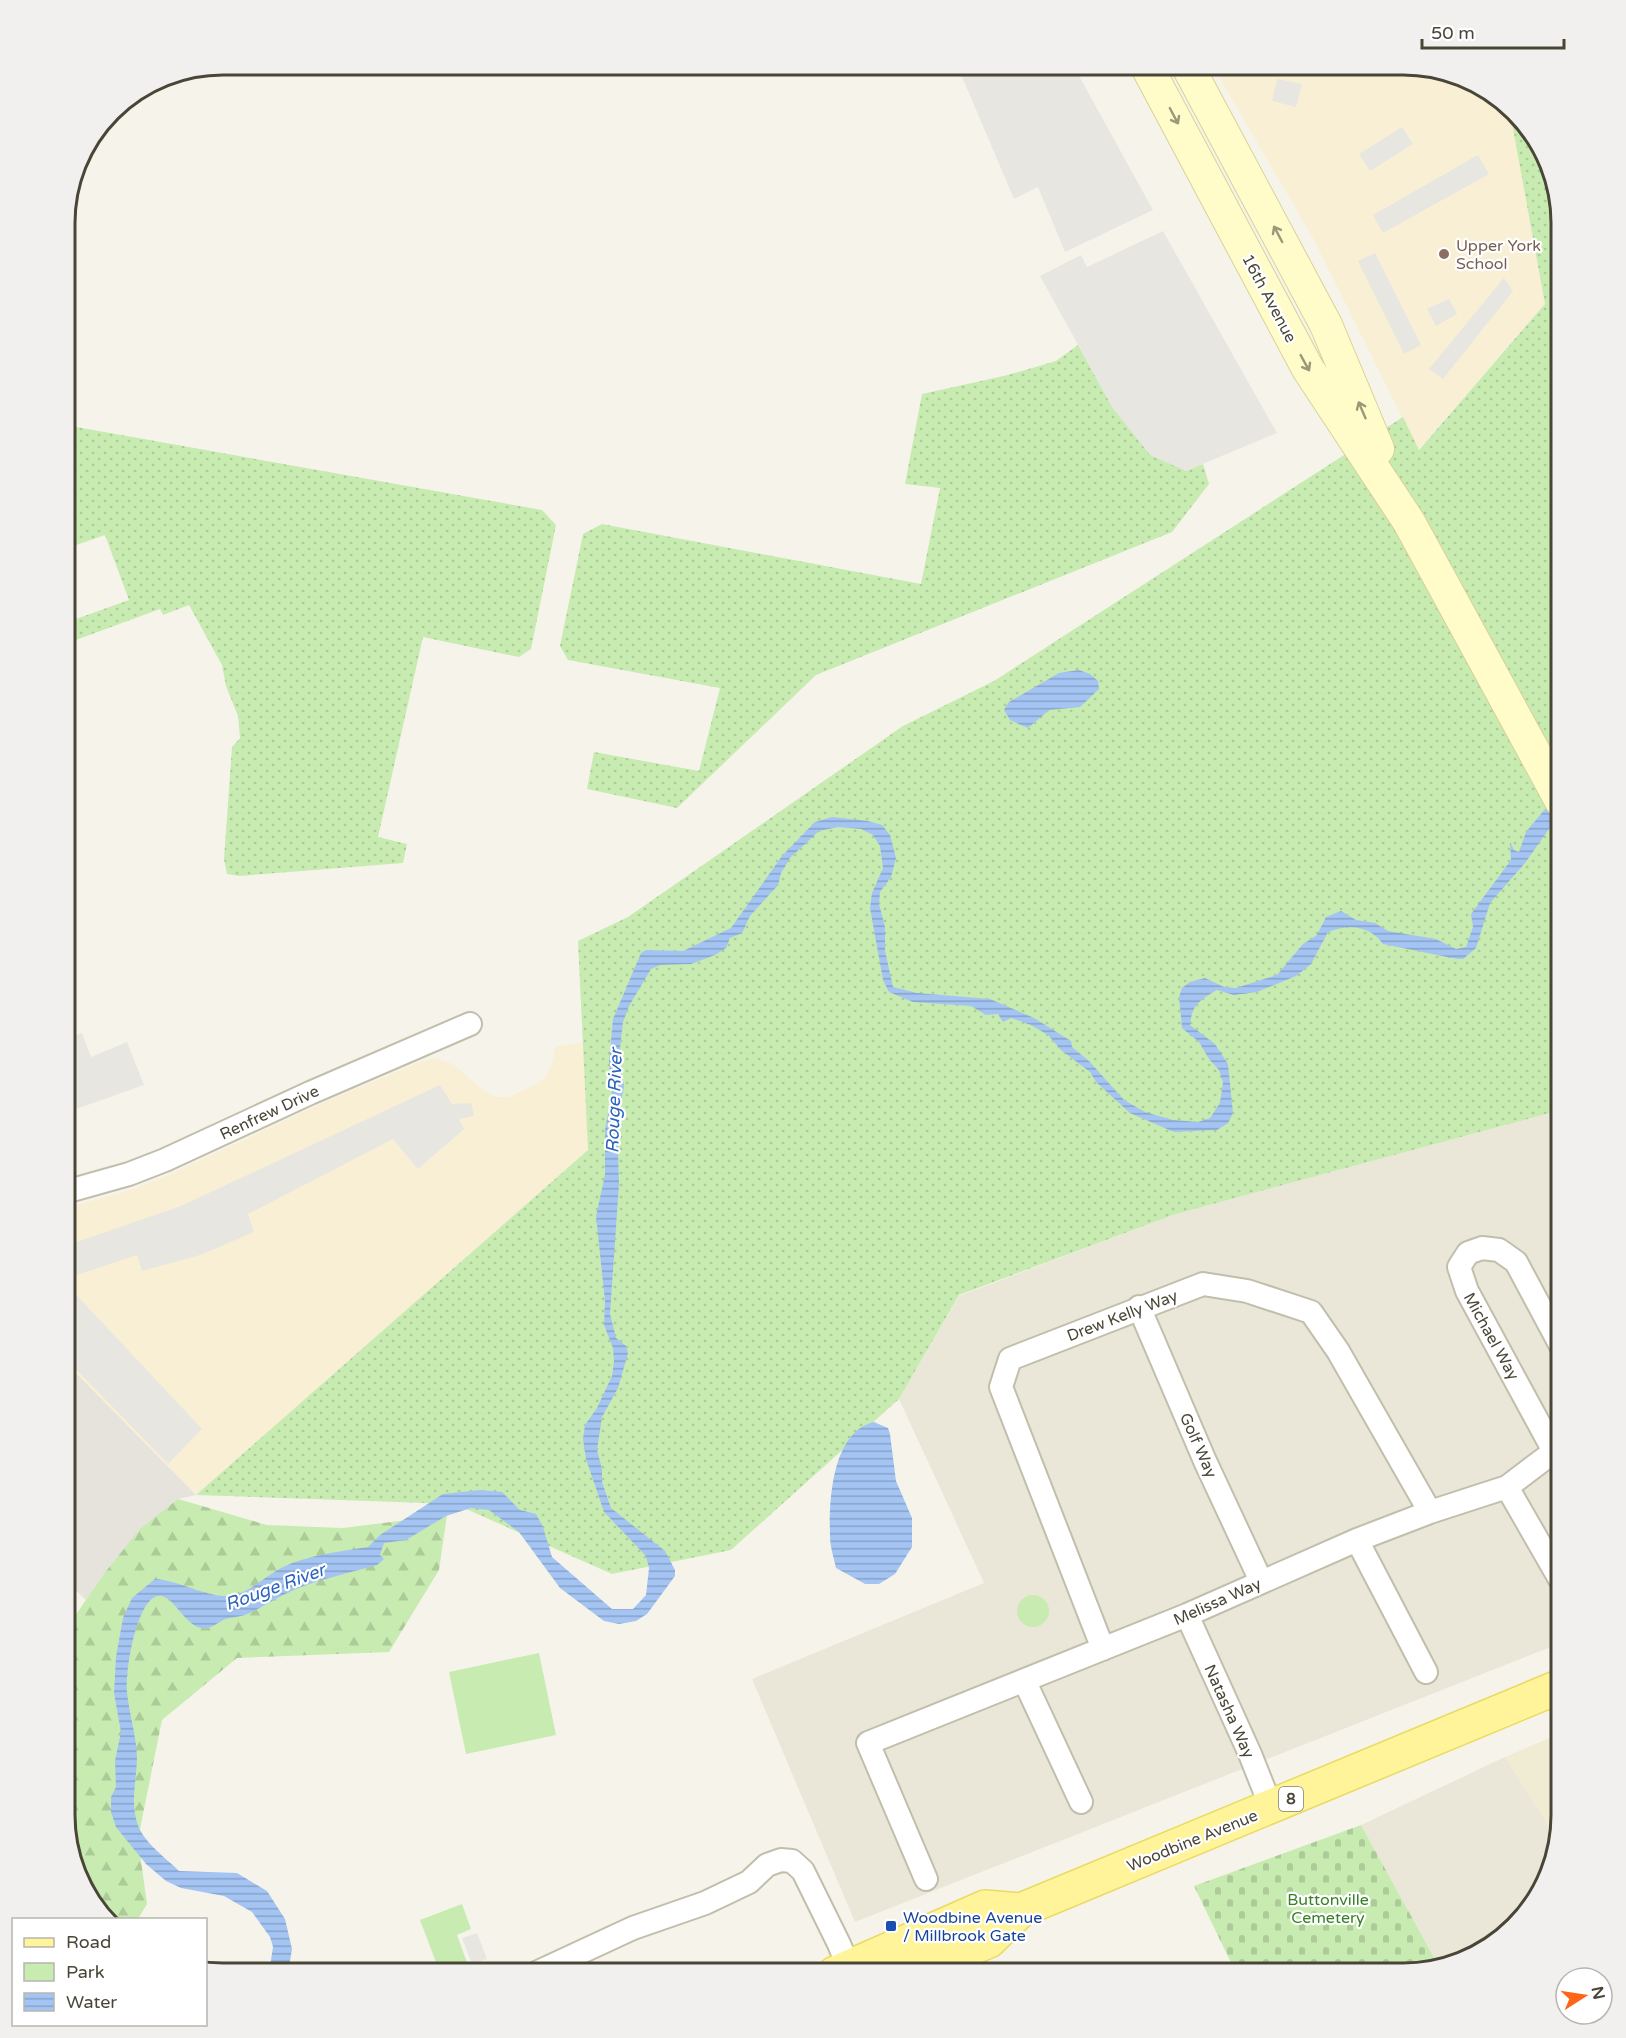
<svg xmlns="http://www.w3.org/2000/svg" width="1626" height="2038" font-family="'Varela Round',sans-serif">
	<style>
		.residential { fill: #eae7d8 }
		.commercial { fill: #f8efd5 }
		.industrial { fill: #e5e3db }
		.education { fill: #efecd3 }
		.grass { fill: url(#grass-dots) }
		.forest { fill: url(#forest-firs) }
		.cemetery { fill: url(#cemetery-stones) }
		.green { fill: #c7ebb1 }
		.parking { fill: #e7e6e1 }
		.water { fill: url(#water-rules) }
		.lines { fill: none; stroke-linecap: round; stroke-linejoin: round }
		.street-casing { stroke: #c2beac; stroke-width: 26 }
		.secondary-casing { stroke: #d8d298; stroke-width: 34 }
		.primary-casing { stroke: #eada63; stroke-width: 36 }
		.street { stroke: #fff; stroke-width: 22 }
		.secondary { stroke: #fffcca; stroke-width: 32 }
		.primary { stroke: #fff499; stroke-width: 33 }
		.oneway { stroke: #9b9879 }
		.education-dot { fill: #8d6e63; stroke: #fff; stroke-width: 2 }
		.transit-dot { fill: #1a4fb4; stroke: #fff; stroke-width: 2 }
		.labels { text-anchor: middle; stroke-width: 4.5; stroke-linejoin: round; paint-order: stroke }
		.shield { fill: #fff; stroke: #807e73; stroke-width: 1.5 }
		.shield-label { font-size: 15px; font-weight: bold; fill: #4a4637 }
		.education-label { font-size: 16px; fill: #785e54; stroke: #fff; text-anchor: start }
		.street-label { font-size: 16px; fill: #4a4637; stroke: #fff }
		.park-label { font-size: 16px; fill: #388026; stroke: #fff }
		.transit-label { font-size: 16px; fill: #164399; stroke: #fff; text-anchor: start }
		.water-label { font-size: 18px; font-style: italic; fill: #2a64bd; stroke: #fff }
		.rim { fill: none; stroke: #4a4637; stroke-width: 3 }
	</style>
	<defs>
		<pattern id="grass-dots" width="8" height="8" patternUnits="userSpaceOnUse" patternTransform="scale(1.5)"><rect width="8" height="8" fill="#c7ebb1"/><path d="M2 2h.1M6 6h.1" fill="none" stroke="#accb99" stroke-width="1.8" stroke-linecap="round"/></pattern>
		<pattern id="forest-firs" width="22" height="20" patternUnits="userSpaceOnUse" patternTransform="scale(1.5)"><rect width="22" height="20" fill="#c7ebb1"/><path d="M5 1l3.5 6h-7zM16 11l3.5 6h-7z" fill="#accb99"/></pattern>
		<pattern id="cemetery-stones" width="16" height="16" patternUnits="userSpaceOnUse" patternTransform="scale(1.5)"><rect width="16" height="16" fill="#c7ebb1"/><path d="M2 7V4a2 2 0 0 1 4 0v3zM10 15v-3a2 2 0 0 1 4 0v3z" fill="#accb99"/></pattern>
		<pattern id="water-rules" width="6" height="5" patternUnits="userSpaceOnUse" patternTransform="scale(1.5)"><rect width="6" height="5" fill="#a4c5f4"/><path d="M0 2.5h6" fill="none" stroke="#88a2c6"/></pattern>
	</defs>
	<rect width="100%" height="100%" fill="#f6f4ea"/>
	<path class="residential" d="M 1561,1110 L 1561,1643 L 855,1922 L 752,1679 L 984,1583 L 899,1399 L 959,1296 L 1176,1214 Z
		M 1505,1757 L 1556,1837 L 1540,1894 L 1492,1947 L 1437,1963 L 1361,1825 Z"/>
	<path class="commercial" d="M 1214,65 L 1413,65 L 1482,86 L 1500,103 L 1512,123 L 1545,304 L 1418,450 L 1314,240 L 1216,72 Z
		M 583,1042 L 588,1150 L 196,1495 L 65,1362 L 65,1208 L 134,1189 L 171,1174 L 316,1106 L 417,1063 L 435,1058 L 453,1064 L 483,1090 L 495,1097 L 508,1097 L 537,1084 L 546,1076 L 551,1066 L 556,1046 Z"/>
	<path class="industrial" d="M 65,1362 L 196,1495 L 178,1499 L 103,1575 L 86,1600 L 65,1580 Z"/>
	<path class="education" d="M 1561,1733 L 1561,1816 L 1556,1837 L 1505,1757 Z"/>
	<path class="grass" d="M 1510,112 L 1535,134 L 1561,223 L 1561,1110 L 1176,1214 L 959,1295 L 899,1399 L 731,1550 L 612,1574 L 455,1504 L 196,1495 L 588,1150 L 578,941 L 628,917 L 903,726 L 994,681 L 1403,417 L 1419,450 L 1545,304 Z
		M 1078,345 L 1114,410 L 1186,471 L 1203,464 L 1209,484 L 1172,532 L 816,675 L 677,808 L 587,789 L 594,752 L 699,771 L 720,688 L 568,660 L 560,646 L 583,534 L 602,524 L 921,584 L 940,488 L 905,484 L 922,394 L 1008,375 L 1056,361 Z
		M 65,425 L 542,510 L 556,525 L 531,649 L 519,657 L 423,637 L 378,837 L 407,844 L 403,863 L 239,876 L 227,874 L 224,859 L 232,747 L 240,738 L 238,716 L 226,686 L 222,665 L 189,605 L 163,615 L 160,609 L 65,644 L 65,623 L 129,600 L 105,535 L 65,549 Z"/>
	<path class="forest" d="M 178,1499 L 267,1525 L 343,1528 L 447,1515 L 439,1570 L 389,1652 L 237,1658 L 162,1720 L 138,1839 L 147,1904 L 138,1919 L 110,1919 L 91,1904 L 65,1815 L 65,1610 L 73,1619 L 103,1575 L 140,1529 Z"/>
	<path class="cemetery" d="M 1361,1825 L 1437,1963 L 1404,1973 L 1236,1973 L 1194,1886 Z"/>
	<path class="green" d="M1017 1611a16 16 0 1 1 32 0a16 16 0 1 1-32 0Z
		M 539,1653 L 556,1735 L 466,1754 L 449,1672 Z
		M 462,1904 L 471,1929 L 457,1935 L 469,1968 L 454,1973 L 440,1973 L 420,1920 Z"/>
	<path class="parking" d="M 957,65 L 1073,65 L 1153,210 L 1065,252 L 1038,187 L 1014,199 Z
		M 1277,79 L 1302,84 L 1296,107 L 1272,101 Z
		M 1402,127 L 1413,144 L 1370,171 L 1359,154 Z
		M 1478,155 L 1489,174 L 1383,233 L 1373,215 Z
		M 1163,231 L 1277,433 L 1186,471 L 1150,455 L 1114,410 L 1040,276 L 1081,255 L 1087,267 Z
		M 1375,253 L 1421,345 L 1404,354 L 1358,261 Z
		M 1504,278 L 1513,291 L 1443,379 L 1429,369 Z
		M 1449,299 L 1457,314 L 1436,326 L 1427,309 Z
		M 82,1033 L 91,1057 L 127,1042 L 144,1085 L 65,1113 L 65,1039 Z
		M 440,1085 L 452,1104 L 471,1103 L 474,1116 L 459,1119 L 464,1129 L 418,1169 L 393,1139 L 248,1214 L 254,1232 L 200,1255 L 142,1271 L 137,1255 L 65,1279 L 65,1246 L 181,1206 Z
		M 67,1285 L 202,1429 L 168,1464 L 65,1358 L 65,1287 Z
		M 477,1933 L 487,1959 L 472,1964 L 462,1938 Z"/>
	<path class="water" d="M 1079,670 L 1090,674 L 1098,681 L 1099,689 L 1080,707 L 1049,710 L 1028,728 L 1010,720 L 1004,710 L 1009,702 L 1059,673 Z
		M 1561,790 L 1561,812 L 1525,863 L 1490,903 L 1476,948 L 1463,959 L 1457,959 L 1383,944 C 1369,925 1349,924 1328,932 L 1311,964 L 1296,976 L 1257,992 L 1234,995 L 1217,990 C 1200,1000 1192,1004 1190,1025 L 1215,1044 L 1228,1064 L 1233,1113 L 1228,1123 L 1217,1130 L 1174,1132 L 1130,1113 L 1096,1082 L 1090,1072 L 1061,1050 L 1048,1035 L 1031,1025 L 1011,1018 L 1003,1022 L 998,1014 L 986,1015 L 971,1006 L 913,1002 L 889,992 L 883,980 L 870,908 L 872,893 L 883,868 L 880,846 L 873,835 L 861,829 L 838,827 L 819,831 L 790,858 L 781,873 L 778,885 L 750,916 L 742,933 L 730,938 L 726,948 L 715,955 L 691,964 L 660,965 L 651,969 L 629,1006 L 623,1022 L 619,1057 L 624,1087 L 617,1121 L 619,1184 L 610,1314 L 616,1338 L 626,1346 L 628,1353 L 618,1388 L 602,1417 L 597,1450 L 602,1469 L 602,1482 L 611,1508 L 665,1551 L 675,1570 L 675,1576 L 647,1614 L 636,1621 L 619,1624 L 604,1621 L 560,1588 L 519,1532 L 489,1510 L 471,1508 L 446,1516 L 406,1540 L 384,1543 L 380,1555 L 384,1559 L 377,1565 C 349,1573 320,1579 294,1590 C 277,1597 262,1608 245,1615 C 238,1617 230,1617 223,1620 C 217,1623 214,1627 207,1628 C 184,1632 172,1585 153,1598 C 135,1610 125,1672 127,1692 C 129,1713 136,1734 137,1756 C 137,1780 129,1804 139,1828 C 147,1845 166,1858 179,1871 L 237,1873 L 267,1891 L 285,1919 L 292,1949 L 288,1973 L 269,1973 L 273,1947 L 270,1937 L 252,1912 L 224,1896 L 181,1888 L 166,1881 L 146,1864 L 116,1827 L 111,1812 L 111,1797 L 116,1787 L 115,1761 L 121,1732 L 114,1693 L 116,1657 L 123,1618 L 132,1598 L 155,1579 C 179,1580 213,1601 235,1595 C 249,1592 269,1574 283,1567 C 308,1555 342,1551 368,1547 L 380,1535 L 443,1494 L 480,1490 L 502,1492 L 520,1510 L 536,1514 L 543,1527 L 552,1557 L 612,1609 L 633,1609 L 646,1595 L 649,1568 L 646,1556 L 604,1512 L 586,1459 L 583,1439 L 585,1425 L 597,1408 L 612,1376 L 614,1361 L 613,1348 L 604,1325 L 605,1301 L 596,1216 L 605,1175 L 605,1130 L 612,1093 L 609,1062 L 613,1019 L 641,953 L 646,950 L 683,951 L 731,928 L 782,856 L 815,822 L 832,817 L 868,821 L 882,825 L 890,835 L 896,858 L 891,877 L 880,892 L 879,904 L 885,927 L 885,951 L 893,987 L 917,993 L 990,999 L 1034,1018 L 1071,1041 L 1072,1047 L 1089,1061 L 1124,1100 L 1145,1112 L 1173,1120 L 1198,1122 L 1210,1118 L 1220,1103 L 1223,1082 L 1219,1070 L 1209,1059 L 1199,1042 L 1182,1028 L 1179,997 L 1182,988 L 1190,982 L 1205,978 L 1224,987 L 1236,988 L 1277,975 L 1303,944 L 1317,935 L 1326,917 L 1341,911 L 1356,920 L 1375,923 L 1388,931 L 1436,939 L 1456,949 L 1466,947 L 1473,927 L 1471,914 L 1511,860 L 1510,842 L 1514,850 L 1519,852 L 1526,832 Z
		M 874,1422 L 888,1428 L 890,1434 L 896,1481 L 912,1518 L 912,1547 L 895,1574 L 879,1584 L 865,1584 L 836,1568 C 834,1558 830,1547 830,1536 C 829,1500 832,1432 874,1422 Z"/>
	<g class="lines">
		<g class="street-casing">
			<path id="street" d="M 65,1192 L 129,1174 L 165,1160 L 310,1093 L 470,1024
				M 1139,1307 L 1205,1461 L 1261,1581
				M 1556,1455 L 1467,1291 L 1459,1267 L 1468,1253 L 1482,1248 L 1499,1250 L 1516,1262 L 1561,1346
				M 1507,1487 L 1561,1581
				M 1357,1540 L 1426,1672
				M 1187,1615 L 1250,1754 L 1271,1807
				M 1103,1649 L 1001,1387 L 1010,1359 L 1203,1284 L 1247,1291 L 1311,1312 L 1338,1351 L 1430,1512
				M 1025,1682 L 1081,1802
				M 926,1879 L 868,1743 L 1187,1615 L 1357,1540 L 1430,1512 L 1507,1487 L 1548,1456 L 1561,1452
				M 536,1973 L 633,1928 L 705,1903 L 749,1882 L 767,1865 L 781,1860 L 792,1861 L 803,1871 L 839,1944 L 851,1973"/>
		</g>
		<g class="secondary-casing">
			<path id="secondary" d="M 1146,65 L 1308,369 L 1409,522 L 1561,801
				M 1187,65 L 1326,325 L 1378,449"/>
		</g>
		<g class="primary-casing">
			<path id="primary" d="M 835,1973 L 985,1907 L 1021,1910
				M 913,1973 L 989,1941 L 1021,1910 L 1561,1686"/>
		</g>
		<use href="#street" class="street"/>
		<use href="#secondary" class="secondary"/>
		<use href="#primary" class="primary"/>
	</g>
	<defs><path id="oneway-shaft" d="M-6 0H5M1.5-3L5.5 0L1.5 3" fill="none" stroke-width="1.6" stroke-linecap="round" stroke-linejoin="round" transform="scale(1.5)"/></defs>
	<g class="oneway">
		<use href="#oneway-shaft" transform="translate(1174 116) rotate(62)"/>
		<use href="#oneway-shaft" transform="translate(1278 234) rotate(-118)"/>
		<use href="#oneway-shaft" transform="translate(1305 363) rotate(61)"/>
		<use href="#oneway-shaft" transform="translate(1362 410) rotate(-113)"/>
	</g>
	<circle class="education-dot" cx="1444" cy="254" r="6"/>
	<rect class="transit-dot" x="885" y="1920" width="12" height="12" rx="3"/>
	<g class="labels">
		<rect class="shield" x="1279" y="1787" width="24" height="24" rx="4.5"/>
		<g class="shield-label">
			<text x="1291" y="1804">8</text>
		</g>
		<g class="education-label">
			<text x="1456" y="251">Upper York<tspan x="1456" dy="18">School</tspan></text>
		</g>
		<g class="street-label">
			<text transform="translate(1270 298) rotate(62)" y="6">16th Avenue</text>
			<text transform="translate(269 1112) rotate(-25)" y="6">Renfrew Drive</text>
			<text transform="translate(1122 1315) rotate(-21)" y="6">Drew Kelly Way</text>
			<text transform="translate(1492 1336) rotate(61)" y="6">Michael Way</text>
			<text transform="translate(1199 1445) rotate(66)" y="6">Golf Way</text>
			<text transform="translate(1217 1601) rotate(-24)" y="6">Melissa Way</text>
			<text transform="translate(1230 1711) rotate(66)" y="6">Natasha Way</text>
			<text transform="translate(1192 1840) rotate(-22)" y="6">Woodbine Avenue</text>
		</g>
		<g class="park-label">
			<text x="1328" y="1905">Buttonville<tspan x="1328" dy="18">Cemetery</tspan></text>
		</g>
		<g class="transit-label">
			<text x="903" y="1923">Woodbine Avenue<tspan x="903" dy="18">/ Millbrook Gate</tspan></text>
		</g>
		<g class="water-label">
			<text transform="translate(614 1101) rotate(-88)" y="6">Rouge River</text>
			<text transform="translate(275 1587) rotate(-20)" y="6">Rouge River</text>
		</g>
	</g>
	<path d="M0 0H1626V2038H0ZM223 75H1403A148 148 0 0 1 1551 223V1815A148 148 0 0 1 1403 1963H223A148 148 0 0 1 75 1815V223A148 148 0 0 1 223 75Z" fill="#f1f0ef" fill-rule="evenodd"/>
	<path class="rim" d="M223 75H1403A148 148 0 0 1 1551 223V1815A148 148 0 0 1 1403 1963H223A148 148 0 0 1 75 1815V223A148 148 0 0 1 223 75Z"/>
	<rect x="12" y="1918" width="195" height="108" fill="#ffffff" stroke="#b7b5af" stroke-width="1.5"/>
	<rect x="24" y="1938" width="30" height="9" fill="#fff499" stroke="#b7b5af" stroke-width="1.5"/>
	<text x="66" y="1948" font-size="18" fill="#4a4637">Road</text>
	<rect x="24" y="1963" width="30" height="18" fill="#c7ebb1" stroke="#b7b5af" stroke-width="1.5"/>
	<text x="66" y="1978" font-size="18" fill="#4a4637">Park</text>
	<rect x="24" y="1993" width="30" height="18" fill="url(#water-rules)" stroke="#b7b5af" stroke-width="1.5"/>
	<text x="66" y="2008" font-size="18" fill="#4a4637">Water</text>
	<g transform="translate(1584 1996) rotate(78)"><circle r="28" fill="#ffffff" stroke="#b7b5af" stroke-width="1.5"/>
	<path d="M0-4.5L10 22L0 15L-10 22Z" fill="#ff6417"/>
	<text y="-9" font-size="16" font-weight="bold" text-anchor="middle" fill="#4a4637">N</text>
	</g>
	<path d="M1422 39v9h142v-9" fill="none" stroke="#4a4637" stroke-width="3"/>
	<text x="1431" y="39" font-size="18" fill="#4a4637" stroke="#ffffff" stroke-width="4.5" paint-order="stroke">50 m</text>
</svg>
